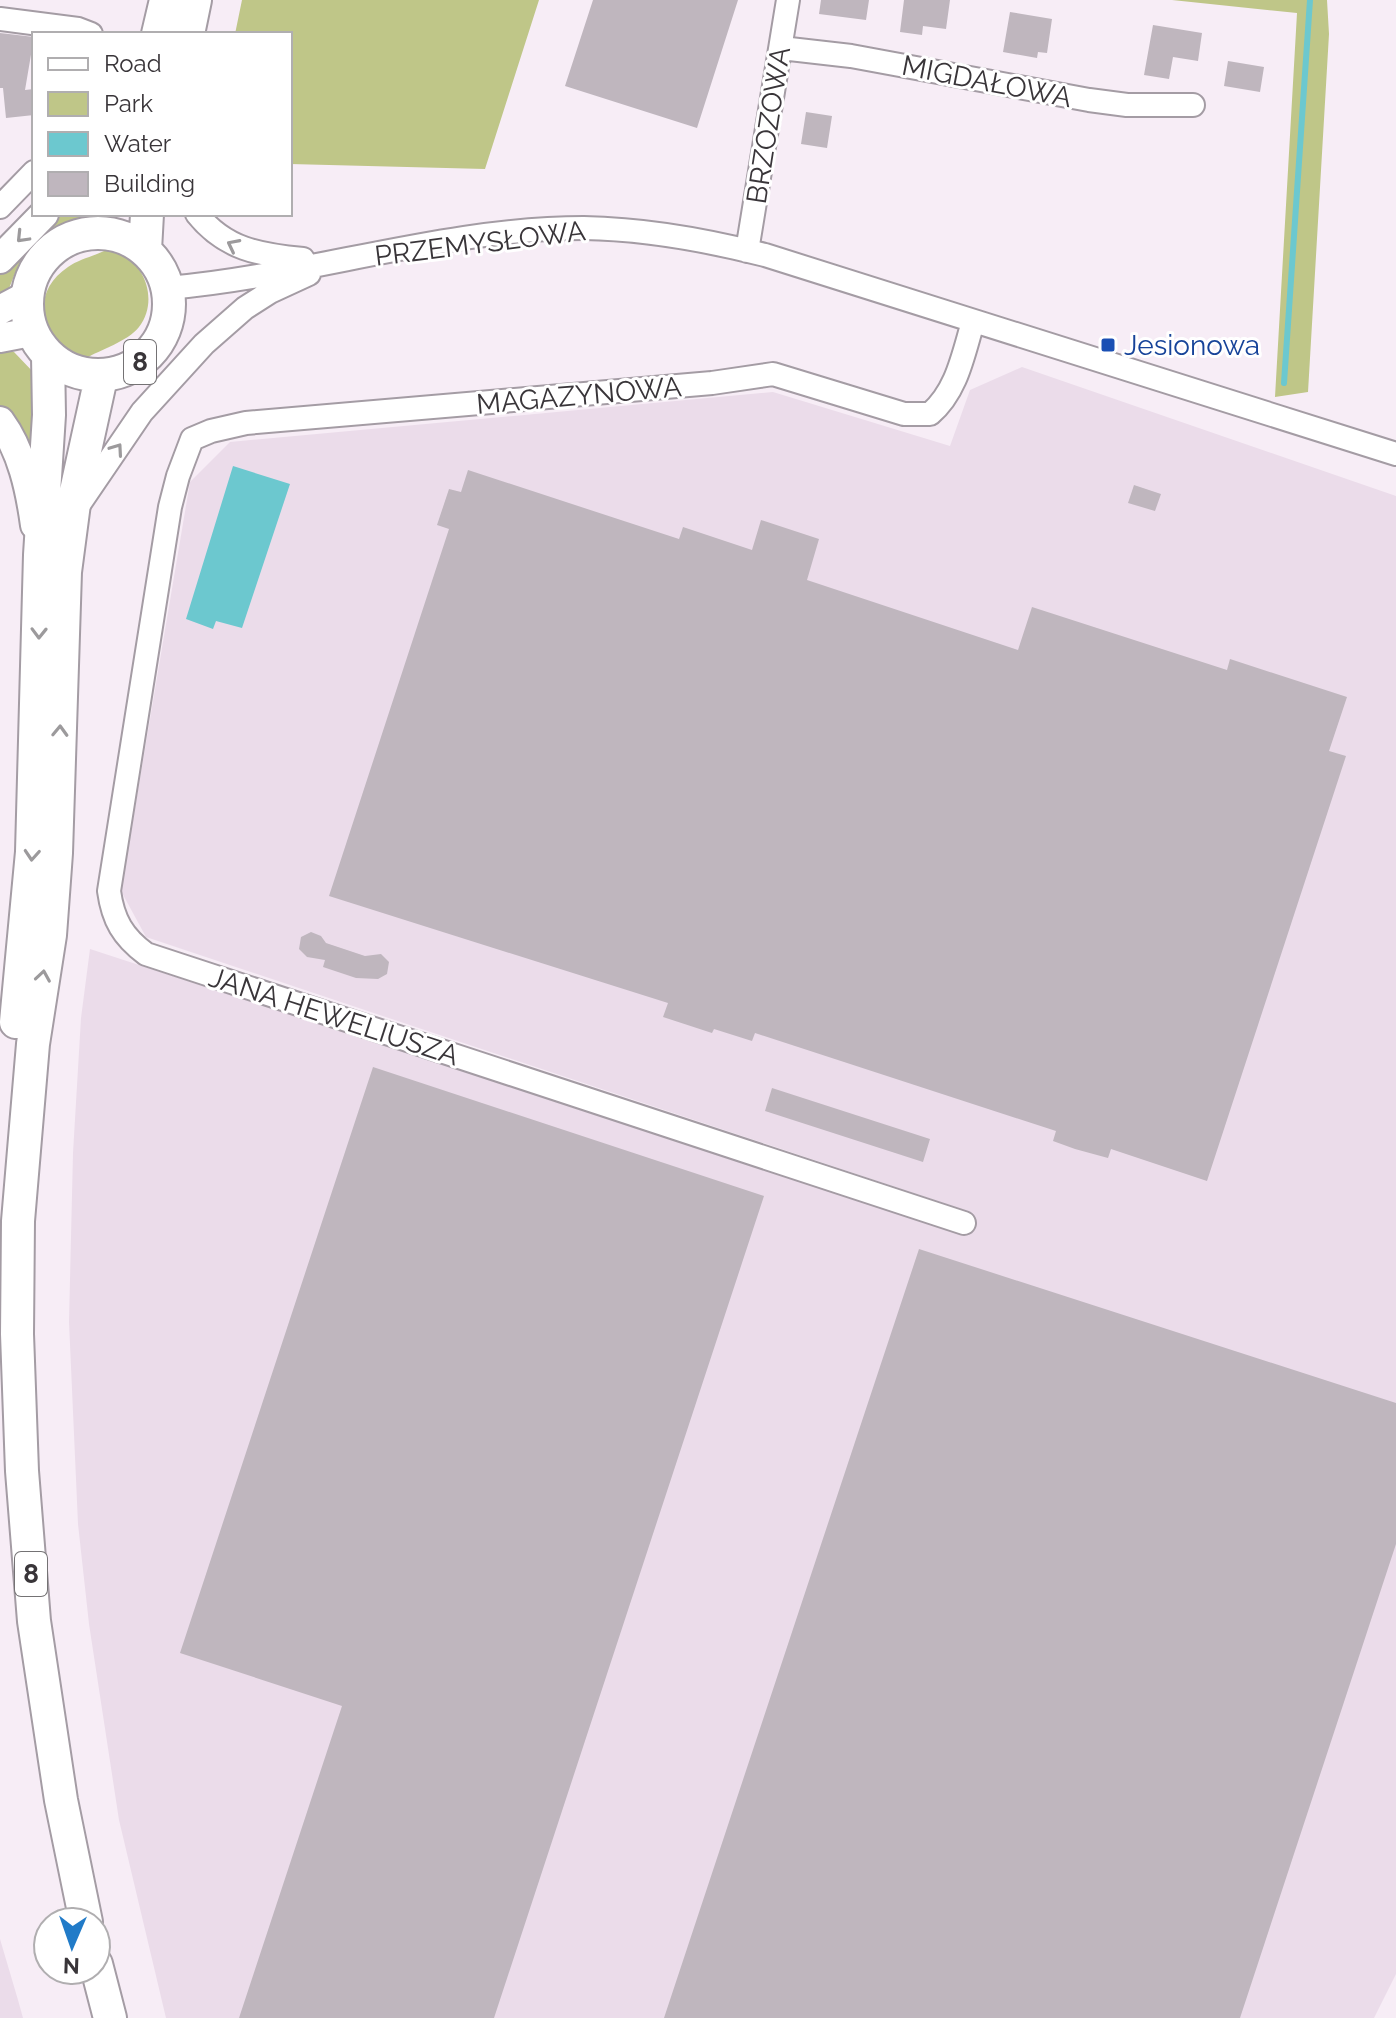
<svg xmlns="http://www.w3.org/2000/svg" width="1396" height="2018" font-family="Raleway,sans-serif">
	<style>
		.built { fill: #ebdcea }
		.green { fill: #bfc688 }
		.water { fill: #6cc8cf }
		.lines { fill: none; stroke-linecap: round; stroke-linejoin: round }
		.stream { stroke: #6cc8cf; stroke-width: 6 }
		.building { fill: #bfb6be }
		.minor-casing { stroke: #a49ca4; stroke-width: 26 }
		.major-casing { stroke: #a49ca4; stroke-width: 32 }
		.highway-casing { stroke: #a49ca4; stroke-width: 36 }
		.minor { stroke: #fff; stroke-width: 22 }
		.major { stroke: #fff; stroke-width: 28 }
		.highway { stroke: #fff; stroke-width: 32 }
		.oneway { stroke: #9c9a9c }
		.transit-dot { fill: #1a4fb4; stroke: #fff; stroke-width: 3 }
		.labels { text-anchor: middle; stroke-width: 6; stroke-linejoin: round; paint-order: stroke }
		.shield { fill: #fff; stroke: #747274; stroke-width: 2 }
		.shield-label { font-size: 26px; font-weight: bold; fill: #393539 }
		.street-label { font-size: 28px; fill: #393539; stroke: #fff }
		.transit-label { font-size: 28px; fill: #164399; stroke: #fff; text-anchor: start }
	</style>
	<rect width="100%" height="100%" fill="#f7edf6"/>
	<path class="built" d="M 1022,367 L 1396,496 L 1396,1974 L 1374,2018 L 166,2018 L 119,1820 L 89,1624 L 78,1524 L 69,1322 L 73,1153 L 81,1018 L 90,949 L 960,1233 L 967,1211 L 146,937 L 121,891 L 190,482 L 230,442 L 773,392 L 950,446 L 970,390 Z
		M 0,1939 L 18,2000 L 23,2018 L 0,2018 Z"/>
	<path class="green" d="M 242,0 L 539,0 L 485,169 L 290,164 L 290,34 L 235,34 Z
		M 1172,0 L 1327,0 L 1329,34 L 1308,392 L 1275,397 L 1297,13 Z
		M 53,214 L 85,214 C 73,229 54,231 37,241 C 21,251 13,280 6,296 L 0,301 L 0,266 Z
		M 108,249 C 142,255 161,298 139,327 C 127,342 101,349 85,359 C 43,344 26,295 68,267 C 79,259 95,256 108,249 Z
		M 0,347 L 14,352 L 36,375 L 32,458 L 12,420 L 0,406 Z"/>
	<path class="water" d="M 233,466 L 290,484 L 242,628 L 216,621 L 213,629 L 186,619 Z"/>
	<g class="lines">
		<path class="stream" d="M 1284,383 L 1310,0"/>
	</g>
	<path class="building" d="M 593,0 L 738,0 L 697,128 L 565,86 Z
		M 821,0 L 869,0 L 866,20 L 819,14 Z
		M 904,0 L 950,0 L 946,29 L 923,26 L 922,35 L 900,32 Z
		M 1010,12 L 1052,19 L 1047,53 L 1038,52 L 1037,58 L 1003,52 Z
		M 1153,25 L 1202,33 L 1198,61 L 1173,57 L 1169,79 L 1144,75 Z
		M 0,33 L 34,37 L 25,90 L 34,89 L 34,115 L 6,118 L 3,88 L 0,88 Z
		M 1228,61 L 1264,67 L 1260,92 L 1224,86 Z
		M 806,112 L 832,116 L 827,148 L 801,144 Z
		M 468,470 L 679,539 L 683,527 L 752,550 L 761,520 L 819,539 L 807,580 L 1018,650 L 1032,607 L 1227,670 L 1230,659 L 1347,697 L 1329,751 L 1346,756 L 1207,1181 L 1111,1149 L 1108,1158 L 1075,1149 L 1053,1141 L 1056,1131 L 755,1033 L 752,1041 L 714,1029 L 712,1033 L 663,1017 L 668,1003 L 329,896 L 449,529 L 437,525 L 449,489 L 461,492 Z
		M 1134,485 L 1161,494 L 1155,511 L 1128,503 Z
		M 311,932 L 321,936 L 326,943 L 365,956 L 381,954 L 389,962 L 387,974 L 378,979 L 356,978 L 323,967 L 325,960 L 307,957 L 299,949 L 301,937 Z
		M 373,1067 L 764,1196 L 494,2018 L 239,2018 L 342,1706 L 180,1653 Z
		M 772,1088 L 930,1139 L 923,1162 L 765,1111 Z
		M 919,1249 L 1396,1403 L 1396,1544 L 1240,2018 L 664,2018 Z"/>
	<g class="lines">
		<g class="minor-casing">
			<path id="minor" d="M 0,19 L 78,29 L 91,34
				M 781,48 L 851,56 L 1089,100 L 1127,105 L 1193,105
				M 0,207 L 34,172
				M 197,214 C 225,249 259,255 303,259
				M 747,251 L 788,0
				M 168,288 C 307,276 444,228 584,228 C 646,229 706,240 765,255 L 1396,454
				M 80,503 L 142,412 L 204,344 L 245,308 L 270,292 L 309,274
				M 964,1223 L 146,954 C 123,937 113,920 109,891 L 170,507 L 178,476 L 192,439 L 211,431 L 246,423 L 712,383 L 773,374 L 904,414 L 930,414 C 957,391 963,355 973,322"/>
		</g>
		<g class="major-casing">
			<path id="major" d="M 0,259 L 44,214
				M 0,310 L 26,296
				M 0,338 L 31,332
				M 0,421 C 22,451 30,489 35,525"/>
		</g>
		<g class="highway-casing">
			<path id="highway" d="M 158,34 L 166,0
				M 188,34 L 195,0
				M27 304a71 71 0 1 1 142 0a71 71 0 1 1-142 0Z
				M 145,250 L 147,214
				M 16,1022 L 32,852 L 40,555 L 49,415 L 48,356
				M 86,1922 L 61,1800 L 34,1621 L 22,1471 L 17,1334 L 18,1221 L 33,1044 L 50,935 L 56,853 L 65,572 L 75,496 L 100,382 L 107,375
				M 96,1964 L 110,2018"/>
		</g>
		<use href="#minor" class="minor"/>
		<use href="#major" class="major"/>
		<use href="#highway" class="highway"/>
	</g>
	<defs><path id="oneway-chevron" d="M-2-3.5L2.5 0L-2 3.5" fill="none" stroke-width="1.6" stroke-linecap="round" stroke-linejoin="round" transform="scale(2)"/></defs>
	<g class="oneway">
		<use href="#oneway-chevron" transform="translate(22 237) rotate(134)"/>
		<use href="#oneway-chevron" transform="translate(233 245) rotate(-153)"/>
		<use href="#oneway-chevron" transform="translate(117 449) rotate(-55)"/>
		<use href="#oneway-chevron" transform="translate(39 633) rotate(91)"/>
		<use href="#oneway-chevron" transform="translate(60 731) rotate(-88)"/>
		<use href="#oneway-chevron" transform="translate(32 855) rotate(94)"/>
		<use href="#oneway-chevron" transform="translate(43 976) rotate(-81)"/>
	</g>
	<rect class="transit-dot" x="1100" y="337" width="16" height="16" rx="4"/>
	<g class="labels">
		<g class="shield">
			<rect x="124" y="340" width="32" height="44" rx="6"/>
			<rect x="15" y="1552" width="32" height="44" rx="6"/>
		</g>
		<g class="shield-label">
			<text x="140" y="371">8</text>
			<text x="31" y="1583">8</text>
		</g>
		<g class="street-label">
			<text transform="translate(987 81) rotate(11)" y="10">MIGDAŁOWA</text>
			<text transform="translate(768 125) rotate(-81)" y="10">BRZOZOWA</text>
			<text transform="translate(480 243) rotate(-7)" y="10">PRZEMYSŁOWA</text>
			<text transform="translate(579 395) rotate(-5)" y="10">MAGAZYNOWA</text>
			<text transform="translate(334 1016) rotate(18)" y="10">JANA HEWELIUSZA</text>
		</g>
		<g class="transit-label">
			<text x="1124" y="355">Jesionowa</text>
		</g>
	</g>
	<rect x="32" y="32" width="260" height="184" fill="#ffffff" stroke="#b0aeb0" stroke-width="2"/>
	<rect x="48" y="58" width="40" height="12" fill="#ffffff" stroke="#b0aeb0" stroke-width="2"/>
	<text x="104" y="72" font-size="24" fill="#393539">Road</text>
	<rect x="48" y="92" width="40" height="24" fill="#bfc688" stroke="#b0aeb0" stroke-width="2"/>
	<text x="104" y="112" font-size="24" fill="#393539">Park</text>
	<rect x="48" y="132" width="40" height="24" fill="#6cc8cf" stroke="#b0aeb0" stroke-width="2"/>
	<text x="104" y="152" font-size="24" fill="#393539">Water</text>
	<rect x="48" y="172" width="40" height="24" fill="#bfb6be" stroke="#b0aeb0" stroke-width="2"/>
	<text x="104" y="192" font-size="24" fill="#393539">Building</text>
	<g transform="translate(72 1946) rotate(182)"><circle r="38" fill="#ffffff" stroke="#b0aeb0" stroke-width="2"/>
	<path d="M0-6L14 30L0 20L-14 30Z" fill="#217bc8"/>
	<text y="-12" font-size="22" font-weight="bold" text-anchor="middle" fill="#393539">N</text>
	</g>
</svg>
